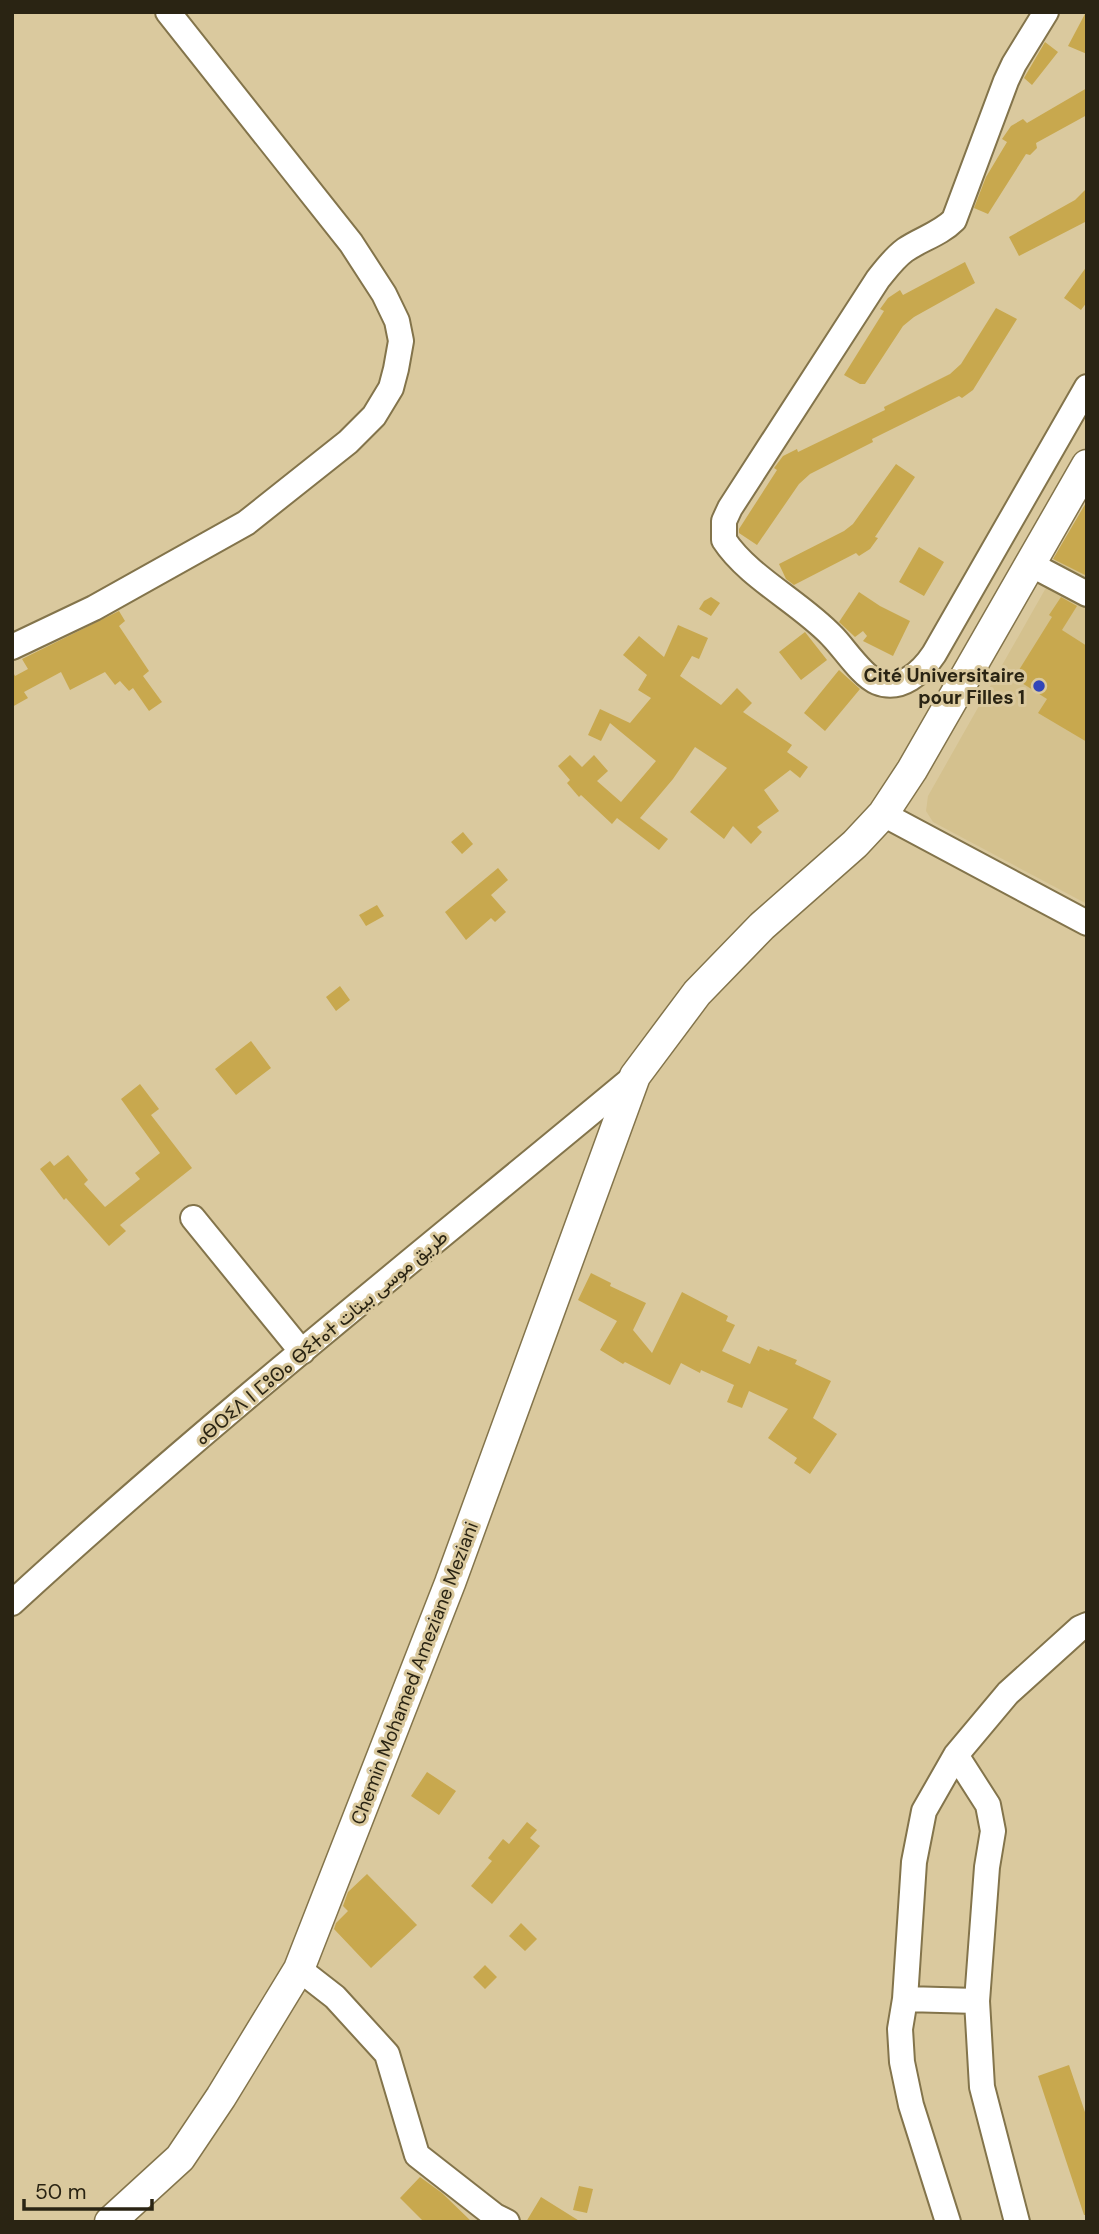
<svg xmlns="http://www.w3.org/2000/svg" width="1099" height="2234" font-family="'DM Sans',Vazirmatn,'Noto Sans Tifinagh',sans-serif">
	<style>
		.built { fill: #d4c18e }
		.building { fill: #c8a84e }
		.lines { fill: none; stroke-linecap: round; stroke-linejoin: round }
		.minor-casing { stroke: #83744b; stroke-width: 28 }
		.major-casing { stroke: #83744b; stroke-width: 33 }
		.minor { stroke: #fff; stroke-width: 24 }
		.major { stroke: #fff; stroke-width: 30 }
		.poi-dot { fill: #3246b8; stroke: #dac99e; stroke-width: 2.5 }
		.labels { text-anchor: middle; stroke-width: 6; stroke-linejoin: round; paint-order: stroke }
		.poi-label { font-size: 19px; font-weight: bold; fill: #2a2413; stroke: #dac99e; text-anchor: end }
		.street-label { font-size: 19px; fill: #2a2413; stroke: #dac99e }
	</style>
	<rect width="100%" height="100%" fill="#dac99e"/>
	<path class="built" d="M 1087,504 L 1087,904 L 933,822 L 926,811 L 928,796 L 1056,570 L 1053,563 Z"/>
	<path class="building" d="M 1086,12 L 1087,12 L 1087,54 L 1068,46 Z
		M 1045,42 L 1058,52 L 1032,85 L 1024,78 Z
		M 1087,88 L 1087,115 L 1036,143 L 1037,148 L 1030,155 L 1026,154 L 988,214 L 974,208 L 986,177 L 1007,142 L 1002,139 L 1011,126 L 1023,119 L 1027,123 Z
		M 1087,188 L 1087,221 L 1019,256 L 1009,237 L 1075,200 Z
		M 965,262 L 975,283 L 914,317 L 903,326 L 865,384 L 860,384 L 844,375 L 884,311 L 880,309 L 888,298 L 900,290 L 903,295 Z
		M 1087,266 L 1087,302 L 1081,310 L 1064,298 Z
		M 996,308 L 1017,319 L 973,390 L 962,398 L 959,396 L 872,439 L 873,442 L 810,474 L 799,484 L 757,545 L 739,533 L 739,529 L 777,470 L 774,468 L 783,456 L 797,449 L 798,452 L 885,410 L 884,407 L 950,374 L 961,364 Z
		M 896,464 L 915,477 L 875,537 L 878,538 L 870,549 L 859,556 L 856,553 L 794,585 L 786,579 L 779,564 L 844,531 L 853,524 Z
		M 1087,501 L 1087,576 L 1053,559 Z
		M 919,547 L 944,562 L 924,596 L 899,582 Z
		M 859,592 L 880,606 L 910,621 L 893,656 L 863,641 L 867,636 L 863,631 L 855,637 L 839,622 Z
		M 711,597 L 720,603 L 711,616 L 699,609 L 704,601 Z
		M 1061,597 L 1077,606 L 1062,630 L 1087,646 L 1087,742 L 1038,713 L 1047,699 L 1014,678 L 1052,617 L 1049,615 Z
		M 119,611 L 125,621 L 119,626 L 149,671 L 143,676 L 162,702 L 149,711 L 133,688 L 129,691 L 120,681 L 115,685 L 105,672 L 70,690 L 61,672 L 24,692 L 28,698 L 12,707 L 12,670 L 15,676 L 28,669 L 22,659 Z
		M 678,625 L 708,638 L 699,659 L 692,656 L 680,676 L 721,705 L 737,688 L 752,703 L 743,712 L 792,745 L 787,752 L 808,767 L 800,778 L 790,770 L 764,790 L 779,811 L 757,827 L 762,832 L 751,844 L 733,826 L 724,839 L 690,812 L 727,768 L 695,747 L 673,779 L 640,818 L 668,839 L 659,850 L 617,818 L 612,824 L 581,795 L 579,797 L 567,783 L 570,780 L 558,766 L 570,755 L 582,767 L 594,755 L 608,771 L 597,781 L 621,802 L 656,761 L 610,723 L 601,741 L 588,735 L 600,709 L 630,723 L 651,698 L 638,690 L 647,675 L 623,655 L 639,636 L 664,657 Z
		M 805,632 L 827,660 L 801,680 L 779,652 Z
		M 839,670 L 860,689 L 825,731 L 804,713 Z
		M 463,832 L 473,844 L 462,854 L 451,842 Z
		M 498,868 L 508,880 L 491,895 L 506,912 L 495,922 L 491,918 L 466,940 L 445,912 Z
		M 377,905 L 384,916 L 366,926 L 359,915 Z
		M 340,986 L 350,1000 L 336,1011 L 326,997 Z
		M 251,1041 L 271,1068 L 236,1095 L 215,1069 Z
		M 140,1084 L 159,1109 L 151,1115 L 192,1168 L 120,1225 L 126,1231 L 109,1246 L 66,1198 L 64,1200 L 40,1169 L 50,1161 L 54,1166 L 68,1155 L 88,1180 L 84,1184 L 105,1207 L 140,1179 L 135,1173 L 160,1153 L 121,1099 Z
		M 591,1273 L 611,1283 L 610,1286 L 646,1303 L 633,1330 L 652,1353 L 682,1292 L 728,1316 L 726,1321 L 735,1325 L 722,1351 L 750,1364 L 758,1346 L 769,1351 L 770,1349 L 797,1360 L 795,1364 L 831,1381 L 813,1418 L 837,1434 L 810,1474 L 794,1463 L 797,1458 L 768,1438 L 788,1409 L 749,1391 L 742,1408 L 727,1402 L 734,1385 L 701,1370 L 700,1373 L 681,1363 L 670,1385 L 625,1362 L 623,1364 L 600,1350 L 617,1321 L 578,1300 Z
		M 427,1772 L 456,1791 L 439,1815 L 411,1796 Z
		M 527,1822 L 537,1830 L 530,1838 L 540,1846 L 492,1904 L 471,1886 L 492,1861 L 488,1858 L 503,1839 L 509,1844 Z
		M 367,1874 L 417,1925 L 371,1968 L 334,1929 L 336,1923 L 348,1911 L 343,1906 L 348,1892 Z
		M 521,1923 L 537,1939 L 525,1951 L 509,1936 Z
		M 485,1965 L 497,1977 L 485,1989 L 473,1977 Z
		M 1069,2065 L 1087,2118 L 1087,2215 L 1084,2215 L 1038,2076 Z
		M 420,2177 L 442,2193 L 472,2222 L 424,2222 L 400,2198 Z
		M 579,2186 L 593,2189 L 587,2213 L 573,2210 Z
		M 541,2197 L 581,2222 L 526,2222 Z"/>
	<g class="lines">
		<g class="minor-casing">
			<path id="minor" d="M 1046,12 L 1014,64 L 1006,81 L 954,220 C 940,234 921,239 905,250 C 894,258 887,268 878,279 L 730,508 L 724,521 L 724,540 C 748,577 801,603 832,636 C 844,648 862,676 877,682 C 901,692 922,672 934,654 L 1087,387
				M 1030,564 L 1087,594
				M 12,647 L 94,608 L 246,523 L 348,442 L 374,416 L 391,388 L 396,369 L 401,341 L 397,321 L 384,294 L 351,243 L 168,12
				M 883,814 L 1087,923
				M 193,1218 L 302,1352
				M 12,1603 C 212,1419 426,1250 635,1076
				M 956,1755 L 988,1805 L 993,1831 L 987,1867 L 977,2001 L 982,2087 L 1017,2222
				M 299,1969 L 335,1997 L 387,2054 L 417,2155 L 495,2216 L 507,2222
				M 905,1999 L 977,2001
				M 948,2222 L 911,2105 L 902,2062 L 900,2029 L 905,1999 L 914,1862 L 924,1811 L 956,1755 L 1008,1693 L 1080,1628 L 1087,1625"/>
		</g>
		<g class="major-casing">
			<path id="major" d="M 110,2222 L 180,2158 L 221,2097 L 299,1969 L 450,1583 L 635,1076 L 697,993 L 762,926 L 855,844 L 883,814 L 912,770 L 1087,465"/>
		</g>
		<use href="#minor" class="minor"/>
		<use href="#major" class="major"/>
	</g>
	<circle class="poi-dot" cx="1039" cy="686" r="7"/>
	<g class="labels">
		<g class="poi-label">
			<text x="1025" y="682">Cité Universitaire<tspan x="1025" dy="22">pour Filles 1</tspan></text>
		</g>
		<g class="street-label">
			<text transform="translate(321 1337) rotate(-40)" y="7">ⴰⴱⵔⵉⴷ ⵏ ⵎⵓⵙⴰ ⴱⵉⵜⴰⵜ طريق موسى بيتات</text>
			<text transform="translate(414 1673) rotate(-69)" y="7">Chemin Mohamed Ameziane Meziani</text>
		</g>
	</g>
	<rect width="1099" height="2234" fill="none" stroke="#2a2413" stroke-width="28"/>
	<path d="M24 2199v10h128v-10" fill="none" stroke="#2a2413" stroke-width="3.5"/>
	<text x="35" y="2199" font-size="21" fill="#2a2413" stroke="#dac99e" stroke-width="5" paint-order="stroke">50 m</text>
</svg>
